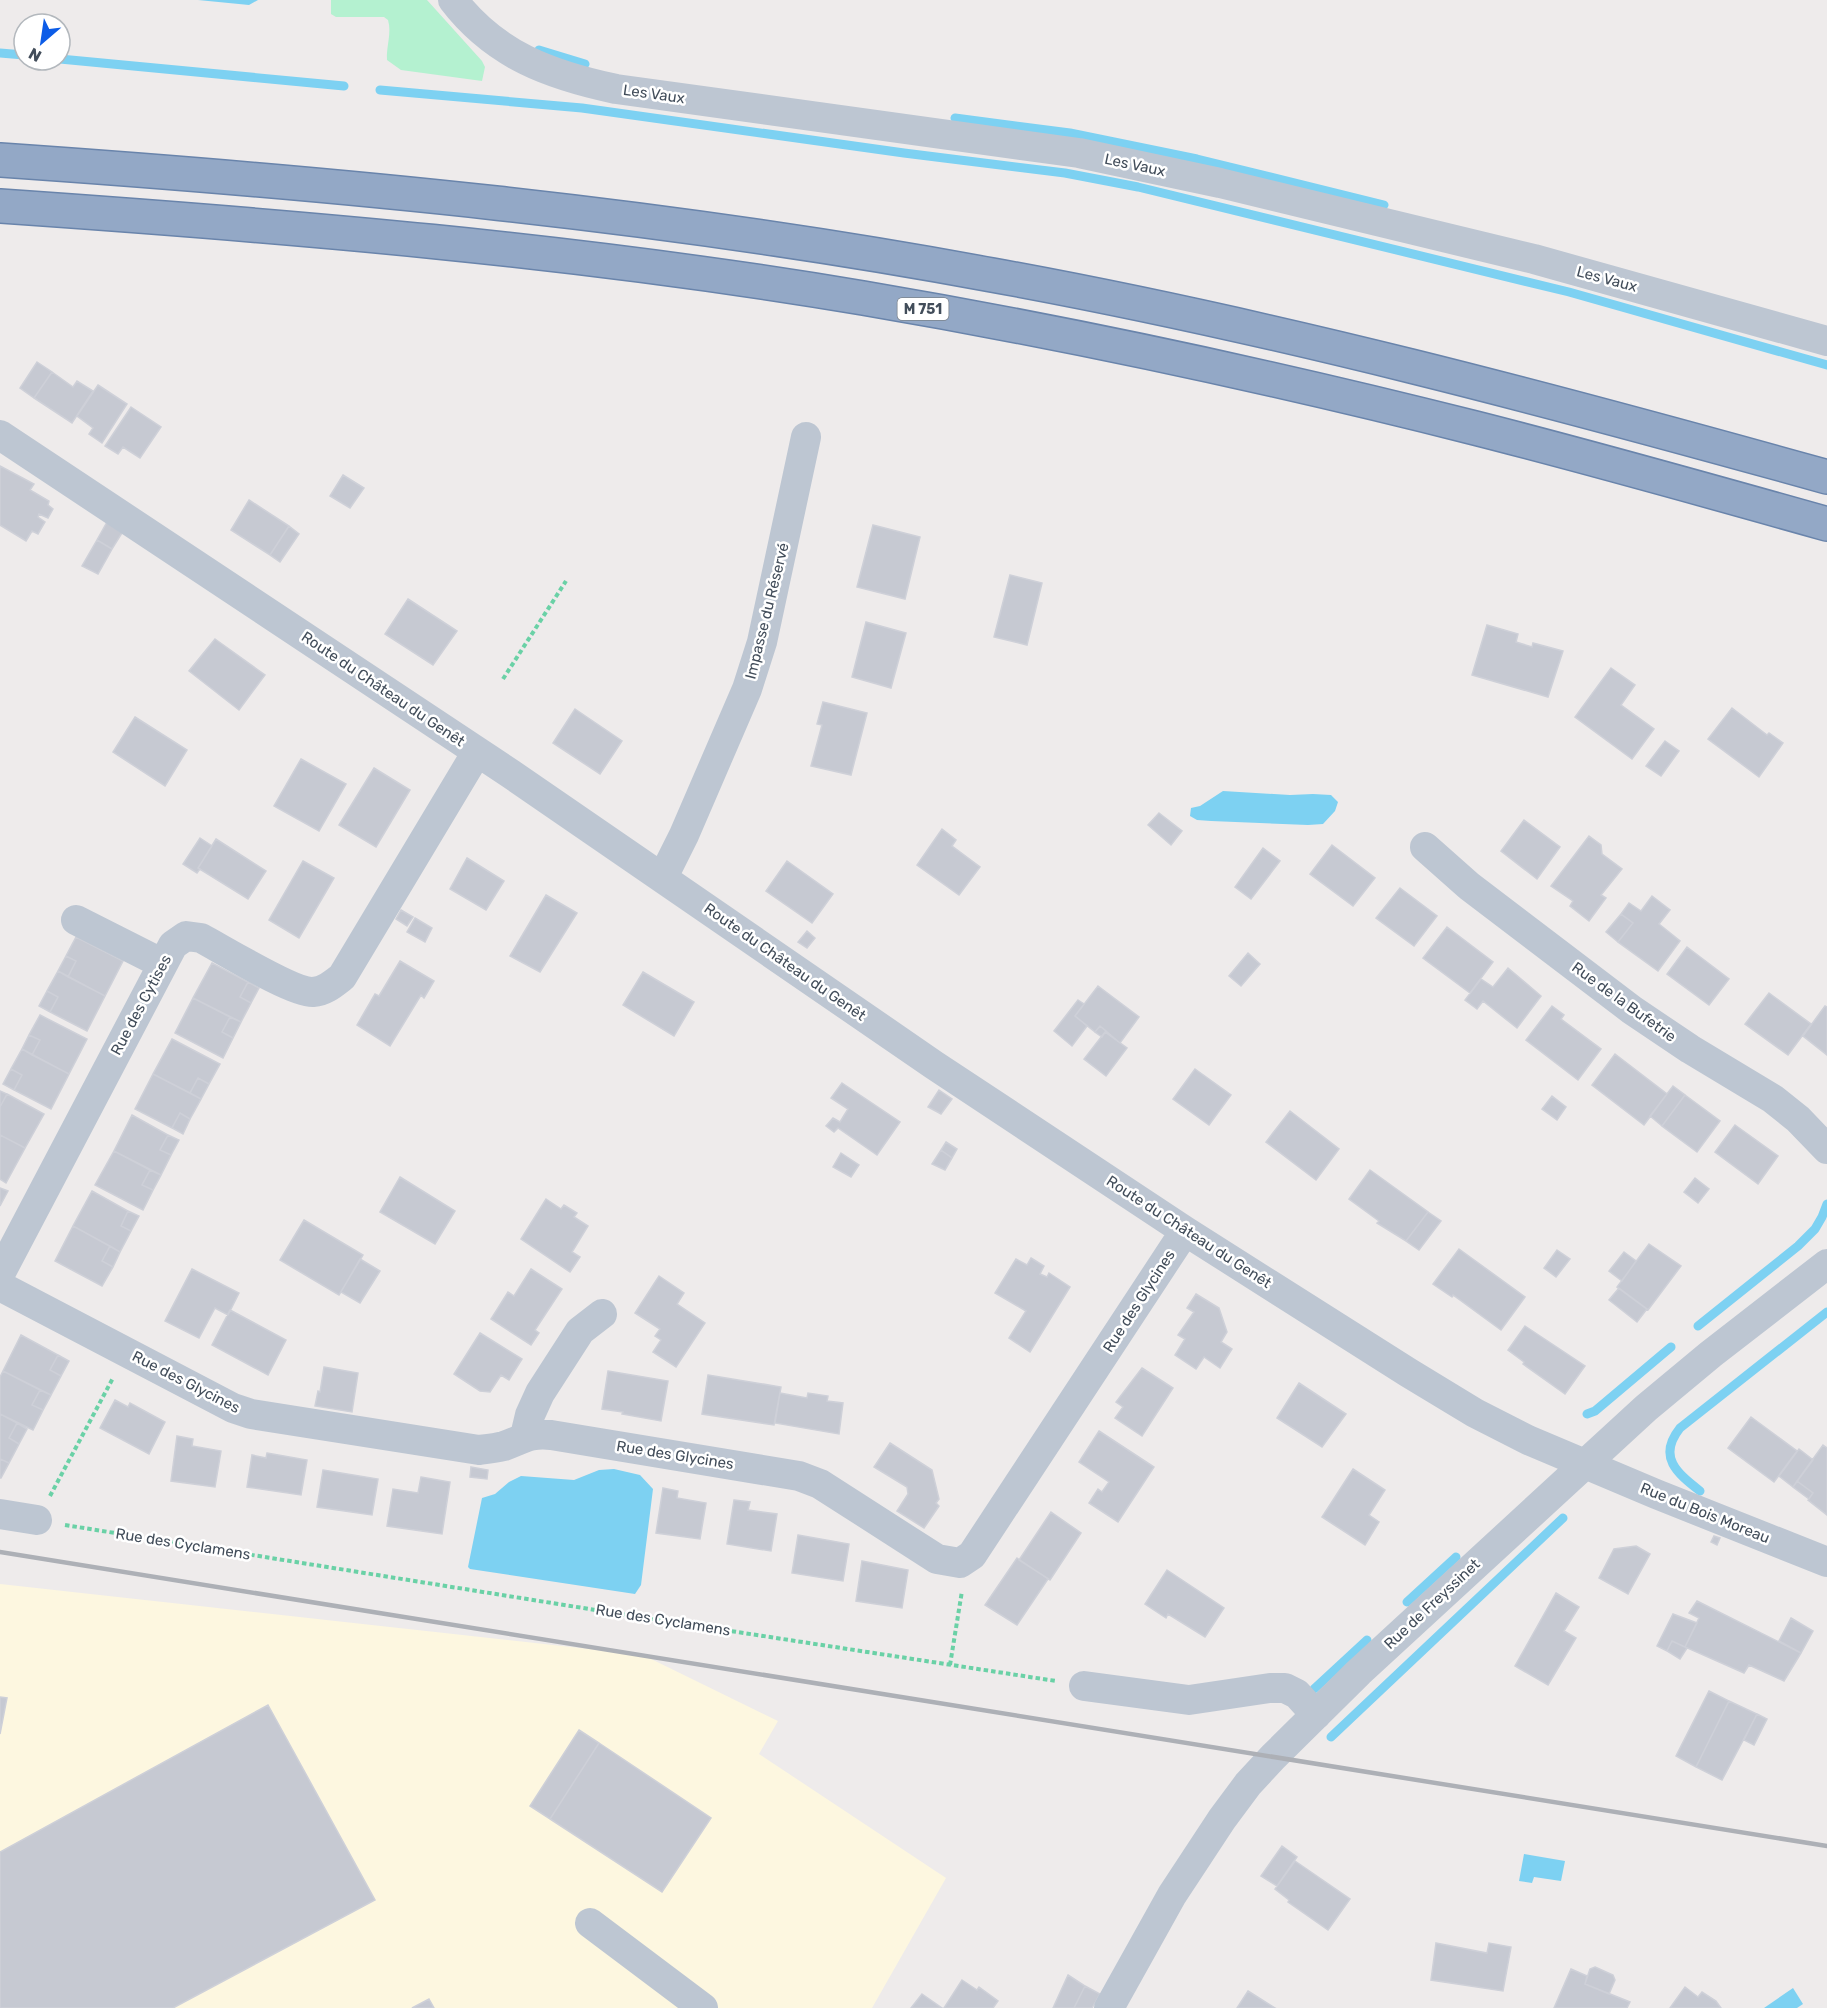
<svg xmlns="http://www.w3.org/2000/svg" width="1827" height="2008" font-family="Rubik,sans-serif">
	<style>
		.commercial { fill: #fdf7e0 }
		.green { fill: #b4f1d0 }
		.water { fill: #7dd1f2 }
		.lines { fill: none; stroke-linecap: round; stroke-linejoin: round }
		.stream { stroke: #7dd1f2; stroke-width: 9 }
		.building { fill: #c6c9d2; stroke: #ced0d8; stroke-width: 1.5 }
		.trunk-casing { stroke: #6984ab; stroke-width: 36 }
		.path { stroke: #6ad1a6; stroke-width: 4; stroke-dasharray: 4.5 3; stroke-linecap: butt }
		.minor { stroke: #bdc6d2; stroke-width: 30 }
		.trunk { stroke: #93a8c6; stroke-width: 33 }
		.rail { stroke: #adb0b6; stroke-width: 4.5 }
		.labels { text-anchor: middle; stroke-width: 5; stroke-linejoin: round; paint-order: stroke }
		.shield { fill: #fff; stroke: #7b828c; stroke-width: 1.5 }
		.shield-label { font-size: 14px; font-weight: bold; fill: #424d5a }
		.street-label { font-size: 15px; fill: #424d5a; stroke: #fff }
	</style>
	<rect width="100%" height="100%" fill="#eeebeb"/>
	<path class="commercial" d="M 0,1584 L 643,1655 L 778,1721 L 759,1754 L 946,1878 L 872,2008 L 0,2008 Z"/>
	<path class="green" d="M 331,0 L 427,0 L 482,61 L 485,67 L 482,81 L 401,70 L 387,60 C 386,47 392,33 388,20 L 384,17 L 336,17 L 331,14 Z"/>
	<path class="water" d="M 198,0 L 258,0 L 249,5 Z
		M 1223,791 L 1290,795 L 1313,794 L 1331,795 L 1338,802 L 1335,811 L 1323,824 L 1308,825 L 1211,821 L 1197,820 L 1190,816 L 1191,808 L 1200,806 Z
		M 614,1469 L 640,1475 L 653,1489 L 641,1585 L 635,1594 L 470,1569 L 468,1567 L 482,1498 L 495,1494 L 509,1482 L 521,1476 L 574,1480 L 599,1470 Z
		M 1524,1854 L 1565,1861 L 1561,1881 L 1534,1877 L 1532,1883 L 1519,1881 Z
		M 1793,1988 L 1803,2004 L 1797,2008 L 1764,2008 Z"/>
	<g class="lines">
		<path class="stream" d="M 539,50 L 585,64
			M 0,53 L 24,55
			M 60,59 L 344,86
			M 380,90 L 582,108 L 904,153 L 1065,173 L 1138,187 L 1569,292 L 1827,365
			M 955,118 L 1070,133 L 1197,159 L 1384,205
			M 1698,1326 L 1798,1246 L 1815,1229 L 1822,1217 L 1827,1204
			M 1587,1414 L 1595,1411 L 1671,1347
			M 1700,1491 C 1677,1473 1657,1457 1680,1428 L 1827,1312
			M 1407,1602 L 1456,1557
			M 1314,1689 L 1367,1640
			M 1331,1737 L 1563,1518"/>
	</g>
	<path class="building" d="M 37,362 L 52,372 L 34,398 L 20,388 Z
		M 52,372 L 73,387 L 77,381 L 93,391 L 72,423 L 34,398 Z
		M 98,385 L 127,404 L 102,443 L 89,434 L 93,428 L 77,416 Z
		M 131,407 L 161,427 L 140,458 L 123,447 L 118,454 L 105,446 Z
		M 0,466 L 34,484 L 30,490 L 49,501 L 48,505 L 53,509 L 48,518 L 39,514 L 38,517 L 45,522 L 38,534 L 32,531 L 26,541 L 0,525 Z
		M 343,475 L 364,488 L 350,508 L 330,496 Z
		M 249,500 L 289,526 L 270,555 L 231,530 Z
		M 107,522 L 122,533 L 112,549 L 97,540 Z
		M 873,525 L 920,537 L 905,599 L 857,587 Z
		M 289,526 L 299,534 L 280,562 L 270,555 Z
		M 97,540 L 112,549 L 98,574 L 82,566 Z
		M 1010,575 L 1042,583 L 1027,645 L 994,637 Z
		M 408,599 L 457,631 L 433,665 L 385,634 Z
		M 866,622 L 906,633 L 891,688 L 852,677 Z
		M 1487,625 L 1518,634 L 1516,642 L 1532,647 L 1533,643 L 1563,651 L 1548,697 L 1472,675 Z
		M 215,639 L 265,675 L 239,710 L 189,671 Z
		M 1611,668 L 1635,685 L 1621,705 L 1654,729 L 1632,759 L 1575,717 Z
		M 823,702 L 867,713 L 851,775 L 811,766 L 822,725 L 817,724 Z
		M 1732,708 L 1767,735 L 1769,733 L 1783,743 L 1759,777 L 1708,739 Z
		M 575,709 L 622,741 L 600,774 L 553,743 Z
		M 135,717 L 187,750 L 165,786 L 113,752 Z
		M 1665,741 L 1679,751 L 1661,776 L 1646,766 Z
		M 301,759 L 346,784 L 319,831 L 274,806 Z
		M 374,768 L 410,790 L 376,847 L 339,825 Z
		M 1159,813 L 1182,831 L 1171,845 L 1148,825 Z
		M 1524,820 L 1560,847 L 1537,879 L 1501,851 Z
		M 942,829 L 956,840 L 952,846 L 980,867 L 959,895 L 917,865 Z
		M 1589,836 L 1601,845 L 1602,854 L 1622,869 L 1601,895 L 1606,898 L 1589,921 L 1570,906 L 1573,901 L 1551,886 Z
		M 200,838 L 212,846 L 198,868 L 200,869 L 197,873 L 183,864 Z
		M 216,839 L 266,871 L 248,899 L 198,868 Z
		M 1332,845 L 1375,878 L 1353,906 L 1310,874 Z
		M 1263,848 L 1280,861 L 1251,899 L 1235,887 Z
		M 467,858 L 504,881 L 486,910 L 450,889 Z
		M 303,861 L 334,878 L 299,938 L 269,920 Z
		M 787,861 L 833,894 L 812,923 L 766,891 Z
		M 1400,888 L 1437,916 L 1414,946 L 1376,918 Z
		M 546,895 L 577,913 L 540,972 L 510,956 Z
		M 1652,896 L 1670,910 L 1659,924 L 1680,941 L 1658,971 L 1618,942 L 1633,923 L 1621,914 L 1629,903 L 1641,911 Z
		M 401,910 L 413,917 L 407,926 L 396,919 Z
		M 1621,914 L 1633,923 L 1618,942 L 1606,932 Z
		M 415,918 L 432,928 L 425,942 L 407,932 Z
		M 1447,927 L 1493,962 L 1470,993 L 1423,958 Z
		M 807,931 L 815,938 L 807,948 L 798,942 Z
		M 76,937 L 123,961 L 105,996 L 68,977 L 76,961 L 66,956 Z
		M 1687,947 L 1729,979 L 1709,1005 L 1667,974 Z
		M 1248,953 L 1260,964 L 1241,986 L 1229,976 Z
		M 66,956 L 76,961 L 68,977 L 58,971 Z
		M 400,961 L 434,981 L 424,998 L 421,995 L 390,1046 L 357,1025 L 375,994 L 379,996 Z
		M 212,963 L 248,982 L 240,997 L 251,1003 L 241,1022 L 193,998 Z
		M 1508,968 L 1541,996 L 1517,1028 L 1483,1001 L 1477,1009 L 1465,1000 L 1481,979 L 1493,987 Z
		M 58,971 L 105,996 L 87,1031 L 50,1012 L 58,997 L 47,991 Z
		M 643,972 L 694,1002 L 674,1036 L 623,1005 Z
		M 248,982 L 259,988 L 251,1003 L 240,997 Z
		M 1098,986 L 1139,1017 L 1120,1043 L 1100,1026 L 1095,1032 L 1075,1016 Z
		M 47,991 L 58,997 L 50,1012 L 39,1006 Z
		M 1769,993 L 1811,1024 L 1788,1055 L 1745,1024 Z
		M 193,998 L 230,1017 L 222,1032 L 233,1038 L 223,1058 L 175,1033 Z
		M 1078,1000 L 1084,1004 L 1075,1016 L 1087,1026 L 1072,1046 L 1054,1031 Z
		M 1552,1006 L 1564,1015 L 1561,1019 L 1601,1049 L 1578,1080 L 1526,1040 Z
		M 1825,1006 L 1827,1007 L 1827,1055 L 1803,1036 Z
		M 40,1015 L 87,1039 L 69,1074 L 32,1055 L 40,1040 L 29,1035 Z
		M 230,1017 L 241,1022 L 233,1038 L 222,1032 Z
		M 1100,1026 L 1106,1031 L 1102,1037 L 1095,1032 Z
		M 1105,1032 L 1127,1048 L 1106,1076 L 1084,1059 Z
		M 29,1035 L 40,1040 L 32,1055 L 22,1049 Z
		M 172,1039 L 220,1064 L 209,1084 L 198,1078 L 190,1093 L 153,1074 Z
		M 22,1049 L 69,1074 L 51,1109 L 14,1090 L 22,1075 L 11,1069 Z
		M 1615,1054 L 1667,1094 L 1644,1125 L 1592,1085 Z
		M 11,1069 L 22,1075 L 14,1090 L 3,1084 Z
		M 1195,1069 L 1231,1095 L 1209,1125 L 1173,1099 Z
		M 153,1074 L 201,1099 L 190,1119 L 180,1113 L 172,1128 L 135,1109 Z
		M 198,1078 L 209,1084 L 201,1099 L 190,1093 Z
		M 842,1083 L 900,1122 L 877,1155 L 838,1128 L 834,1132 L 826,1126 L 833,1118 L 840,1122 L 848,1109 L 831,1098 Z
		M 1673,1086 L 1685,1095 L 1662,1126 L 1650,1116 Z
		M 939,1090 L 952,1099 L 941,1114 L 928,1107 Z
		M 0,1091 L 7,1094 L 0,1107 Z
		M 7,1094 L 44,1114 L 25,1148 L 0,1135 L 0,1107 Z
		M 1685,1095 L 1720,1121 L 1697,1152 L 1662,1126 Z
		M 1552,1096 L 1566,1107 L 1557,1120 L 1542,1109 Z
		M 1290,1111 L 1339,1149 L 1316,1180 L 1266,1142 Z
		M 180,1113 L 190,1119 L 183,1134 L 172,1128 Z
		M 132,1115 L 168,1135 L 160,1150 L 171,1155 L 161,1175 L 114,1151 Z
		M 1735,1125 L 1778,1156 L 1758,1184 L 1715,1152 Z
		M 0,1135 L 25,1148 L 6,1183 L 0,1179 Z
		M 168,1135 L 179,1140 L 171,1155 L 160,1150 Z
		M 946,1142 L 957,1149 L 952,1158 L 941,1150 Z
		M 941,1150 L 952,1158 L 945,1170 L 932,1164 Z
		M 114,1151 L 150,1170 L 142,1185 L 153,1190 L 143,1210 L 95,1185 Z
		M 841,1153 L 859,1165 L 851,1177 L 833,1167 Z
		M 150,1170 L 161,1175 L 153,1190 L 142,1185 Z
		M 1370,1170 L 1428,1212 L 1406,1241 L 1377,1223 L 1379,1221 L 1349,1199 Z
		M 400,1177 L 455,1211 L 435,1244 L 380,1212 Z
		M 1695,1178 L 1709,1189 L 1698,1203 L 1684,1192 Z
		M 0,1188 L 8,1191 L 0,1206 Z
		M 92,1191 L 128,1211 L 121,1226 L 131,1231 L 120,1252 L 73,1226 Z
		M 546,1199 L 561,1209 L 564,1205 L 577,1213 L 574,1217 L 588,1226 L 572,1252 L 580,1257 L 570,1272 L 521,1239 Z
		M 128,1211 L 139,1216 L 131,1231 L 121,1226 Z
		M 1428,1212 L 1441,1221 L 1419,1250 L 1406,1241 Z
		M 304,1220 L 363,1255 L 339,1295 L 280,1260 Z
		M 73,1226 L 110,1246 L 102,1261 L 113,1267 L 102,1286 L 55,1261 Z
		M 1649,1244 L 1681,1266 L 1648,1310 L 1617,1287 Z
		M 110,1246 L 120,1252 L 113,1267 L 102,1261 Z
		M 1459,1249 L 1525,1297 L 1501,1330 L 1453,1295 L 1452,1297 L 1433,1284 Z
		M 1557,1250 L 1570,1259 L 1556,1277 L 1544,1268 Z
		M 1624,1252 L 1636,1261 L 1622,1281 L 1609,1271 Z
		M 1031,1258 L 1044,1266 L 1040,1274 L 1047,1277 L 1049,1273 L 1070,1287 L 1030,1352 L 1009,1338 L 1026,1311 L 995,1293 L 1016,1259 L 1027,1265 Z
		M 360,1259 L 380,1271 L 360,1303 L 341,1292 Z
		M 192,1269 L 239,1293 L 228,1315 L 215,1308 L 199,1338 L 165,1321 Z
		M 531,1269 L 562,1289 L 535,1330 L 539,1333 L 531,1345 L 491,1319 L 508,1292 L 514,1296 Z
		M 659,1276 L 684,1293 L 677,1304 L 705,1323 L 676,1367 L 653,1352 L 661,1340 L 655,1336 L 660,1329 L 635,1313 Z
		M 1619,1288 L 1647,1309 L 1637,1322 L 1609,1300 Z
		M 1196,1294 L 1219,1308 L 1227,1332 L 1221,1342 L 1232,1349 L 1220,1368 L 1204,1357 L 1196,1369 L 1175,1355 L 1185,1339 L 1178,1335 L 1194,1312 L 1187,1308 Z
		M 230,1310 L 286,1340 L 268,1375 L 212,1345 Z
		M 1525,1326 L 1585,1366 L 1565,1394 L 1523,1364 L 1524,1362 L 1508,1350 Z
		M 480,1333 L 522,1359 L 509,1380 L 501,1375 L 490,1392 L 480,1391 L 454,1374 Z
		M 21,1335 L 58,1355 L 50,1370 L 61,1376 L 51,1395 L 3,1371 Z
		M 58,1355 L 69,1361 L 61,1376 L 50,1370 Z
		M 324,1367 L 358,1373 L 352,1412 L 315,1406 L 318,1391 L 320,1392 Z
		M 1142,1368 L 1173,1388 L 1142,1436 L 1115,1418 L 1123,1407 L 1116,1402 Z
		M 3,1371 L 40,1390 L 32,1405 L 43,1410 L 33,1430 L 0,1414 L 0,1377 Z
		M 608,1371 L 668,1381 L 661,1421 L 622,1414 L 623,1412 L 602,1409 Z
		M 708,1375 L 781,1387 L 774,1425 L 702,1414 Z
		M 1299,1383 L 1346,1414 L 1322,1447 L 1277,1418 Z
		M 40,1390 L 51,1395 L 43,1410 L 32,1405 Z
		M 780,1393 L 807,1398 L 808,1393 L 828,1396 L 827,1401 L 843,1403 L 839,1434 L 775,1423 Z
		M 115,1400 L 128,1407 L 130,1403 L 165,1422 L 149,1454 L 100,1428 Z
		M 0,1414 L 17,1423 L 9,1438 L 19,1444 L 9,1463 L 0,1459 Z
		M 1751,1417 L 1797,1451 L 1774,1482 L 1728,1448 Z
		M 17,1423 L 27,1429 L 19,1444 L 9,1438 Z
		M 1099,1431 L 1154,1467 L 1118,1522 L 1089,1503 L 1098,1489 L 1102,1492 L 1109,1482 L 1079,1462 Z
		M 177,1436 L 193,1439 L 192,1446 L 221,1451 L 215,1487 L 171,1481 Z
		M 890,1443 L 932,1470 L 939,1499 L 936,1503 L 939,1506 L 924,1528 L 897,1511 L 908,1494 L 907,1487 L 874,1467 Z
		M 1823,1445 L 1827,1448 L 1827,1515 L 1808,1500 L 1813,1493 L 1797,1481 Z
		M 1799,1449 L 1813,1460 L 1793,1487 L 1779,1476 Z
		M 267,1453 L 307,1460 L 301,1495 L 247,1487 L 252,1455 L 266,1458 Z
		M 0,1459 L 9,1463 L 1,1478 L 0,1478 Z
		M 471,1467 L 488,1470 L 487,1479 L 470,1477 Z
		M 1353,1469 L 1385,1490 L 1369,1515 L 1379,1522 L 1365,1545 L 1322,1517 Z
		M 323,1470 L 378,1479 L 372,1515 L 317,1507 Z
		M 421,1477 L 450,1482 L 442,1534 L 387,1526 L 393,1489 L 418,1493 Z
		M 1797,1481 L 1813,1493 L 1809,1499 L 1793,1487 Z
		M 663,1488 L 678,1491 L 677,1498 L 706,1503 L 700,1539 L 656,1533 Z
		M 734,1500 L 750,1502 L 748,1510 L 777,1514 L 771,1551 L 727,1544 Z
		M 1051,1512 L 1081,1533 L 1050,1580 L 1019,1560 Z
		M 798,1535 L 849,1544 L 843,1581 L 792,1573 Z
		M 1714,1536 L 1720,1538 L 1717,1545 L 1711,1542 Z
		M 1636,1546 L 1650,1554 L 1628,1594 L 1599,1578 L 1614,1549 Z
		M 1017,1558 L 1048,1579 L 1017,1625 L 985,1605 Z
		M 862,1561 L 908,1570 L 902,1608 L 856,1601 Z
		M 1167,1570 L 1224,1608 L 1205,1637 L 1168,1614 L 1166,1618 L 1145,1604 Z
		M 1556,1593 L 1579,1607 L 1564,1631 L 1576,1638 L 1548,1685 L 1515,1666 Z
		M 1697,1601 L 1801,1653 L 1784,1681 L 1749,1665 L 1744,1673 L 1685,1647 L 1699,1618 L 1689,1613 Z
		M 1673,1614 L 1697,1623 L 1685,1647 L 1672,1641 L 1667,1651 L 1657,1646 Z
		M 1791,1618 L 1813,1631 L 1801,1653 L 1779,1641 Z
		M 1672,1641 L 1687,1648 L 1680,1659 L 1667,1651 Z
		M 1709,1691 L 1729,1701 L 1696,1767 L 1676,1756 Z
		M 0,1697 L 7,1698 L 0,1734 Z
		M 1729,1701 L 1757,1714 L 1722,1780 L 1696,1767 Z
		M 268,1705 L 375,1900 L 173,2008 L 0,2008 L 0,1852 Z
		M 1757,1714 L 1767,1719 L 1754,1745 L 1744,1740 Z
		M 579,1730 L 599,1743 L 550,1819 L 530,1806 Z
		M 599,1743 L 711,1818 L 662,1892 L 550,1819 Z
		M 1282,1846 L 1297,1857 L 1277,1886 L 1261,1876 Z
		M 1295,1861 L 1350,1899 L 1328,1930 L 1288,1902 L 1289,1900 L 1275,1889 Z
		M 1436,1943 L 1487,1953 L 1489,1943 L 1511,1947 L 1503,1991 L 1431,1980 Z
		M 1595,1967 L 1613,1975 L 1615,1980 L 1609,1994 L 1585,1984 L 1590,1969 Z
		M 1571,1969 L 1587,1976 L 1585,1984 L 1630,2002 L 1627,2008 L 1554,2008 Z
		M 1068,1975 L 1085,1986 L 1074,2008 L 1053,2008 Z
		M 962,1980 L 977,1990 L 979,1987 L 998,2001 L 993,2008 L 944,2008 Z
		M 1085,1986 L 1100,1994 L 1092,2008 L 1074,2008 Z
		M 1685,1987 L 1698,1997 L 1702,1992 L 1716,2001 L 1721,2008 L 1670,2008 Z
		M 1248,1991 L 1275,2008 L 1237,2008 Z
		M 922,1994 L 942,2008 L 911,2008 Z
		M 429,1999 L 434,2008 L 412,2008 Z"/>
	<g class="lines">
		<g class="trunk-casing">
			<path id="trunk" d="M 0,160 C 333,183 664,214 992,275 C 1274,326 1551,400 1827,477
				M 0,206 C 289,226 578,250 863,298 C 1069,333 1273,377 1475,428 C 1593,458 1710,491 1827,524"/>
		</g>
		<path class="path" d="M 503,679 L 566,581
			M 50,1496 L 113,1378
			M 65,1525 L 633,1616 L 1056,1681
			M 950,1665 L 962,1591"/>
		<path class="minor" d="M 453,0 C 495,55 550,75 616,89 L 1079,153 L 1220,183 L 1534,259 L 1827,341
			M 0,435 L 511,774 L 934,1065 L 1185,1231 L 1409,1373 L 1475,1413 L 1528,1440 L 1656,1494 L 1827,1562
			M 1425,847 L 1469,886 L 1632,1010 L 1690,1049 L 1773,1099 L 1798,1119 L 1827,1149
			M 663,877 L 684,835 L 747,689 L 762,642 L 806,437
			M 76,920 L 163,964
			M 0,1274 L 173,945 L 186,936 L 201,938 C 222,949 293,993 313,992 C 325,991 333,984 342,977 L 477,752
			M 0,1286 L 233,1408 L 251,1414 L 479,1450 C 487,1449 496,1448 504,1446 C 524,1439 528,1433 551,1435 L 799,1476 L 820,1484 L 937,1559 L 960,1563 L 972,1555 L 1185,1231
			M 525,1436 L 530,1415 L 540,1393 L 580,1331 L 602,1314
			M 0,1514 L 37,1520
			M 1084,1686 L 1189,1700 L 1270,1688 L 1285,1688 L 1297,1694 L 1316,1715
			M 590,1923 L 703,2008
			M 1109,2008 L 1172,1895 L 1222,1819 L 1248,1784 L 1273,1757 L 1359,1672 L 1646,1408 L 1711,1354 L 1827,1264"/>
		<use href="#trunk" class="trunk"/>
		<path class="rail" d="M 0,1552 L 1827,1846"/>
	</g>
	<g class="labels">
		<rect class="shield" x="897.5" y="298" width="51" height="22" rx="4.5"/>
		<g class="shield-label">
			<text x="923" y="314">M 751</text>
		</g>
		<g class="street-label">
			<text transform="translate(654 94) rotate(8)" y="5">Les Vaux</text>
			<text transform="translate(1135 165) rotate(12)" y="5">Les Vaux</text>
			<text transform="translate(1607 279) rotate(15)" y="5">Les Vaux</text>
			<text transform="translate(767 611) rotate(-76)" y="5">Impasse du Réservé</text>
			<text transform="translate(383 689) rotate(34)" y="5">Route du Château du Genêt</text>
			<text transform="translate(785 962) rotate(35)" y="5">Route du Château du Genêt</text>
			<text transform="translate(1624 1002) rotate(36)" y="5">Rue de la Bufetrie</text>
			<text transform="translate(141 1005) rotate(-62)" y="5">Rue des Cytises</text>
			<text transform="translate(1189 1232) rotate(33)" y="5">Route du Château du Genêt</text>
			<text transform="translate(1139 1301) rotate(-57)" y="5">Rue des Glycines</text>
			<text transform="translate(186 1382) rotate(27)" y="5">Rue des Glycines</text>
			<text transform="translate(675 1455) rotate(9)" y="5">Rue des Glycines</text>
			<text transform="translate(1705 1513) rotate(22)" y="5">Rue du Bois Moreau</text>
			<text transform="translate(183 1544) rotate(9)" y="5">Rue des Cyclamens</text>
			<text transform="translate(1432 1604) rotate(-43)" y="5">Rue de Freyssinet</text>
			<text transform="translate(663 1620) rotate(9)" y="5">Rue des Cyclamens</text>
		</g>
	</g>
	<g transform="translate(42 42) rotate(209)"><circle r="28" fill="#ffffff" stroke="#b3b8bd" stroke-width="1.5"/>
	<path d="M0-4.5L10 22L0 15L-10 22Z" fill="#0c5ce7"/>
	<text y="-9" font-size="16" font-weight="bold" text-anchor="middle" fill="#424d5a">N</text>
	</g>
</svg>
